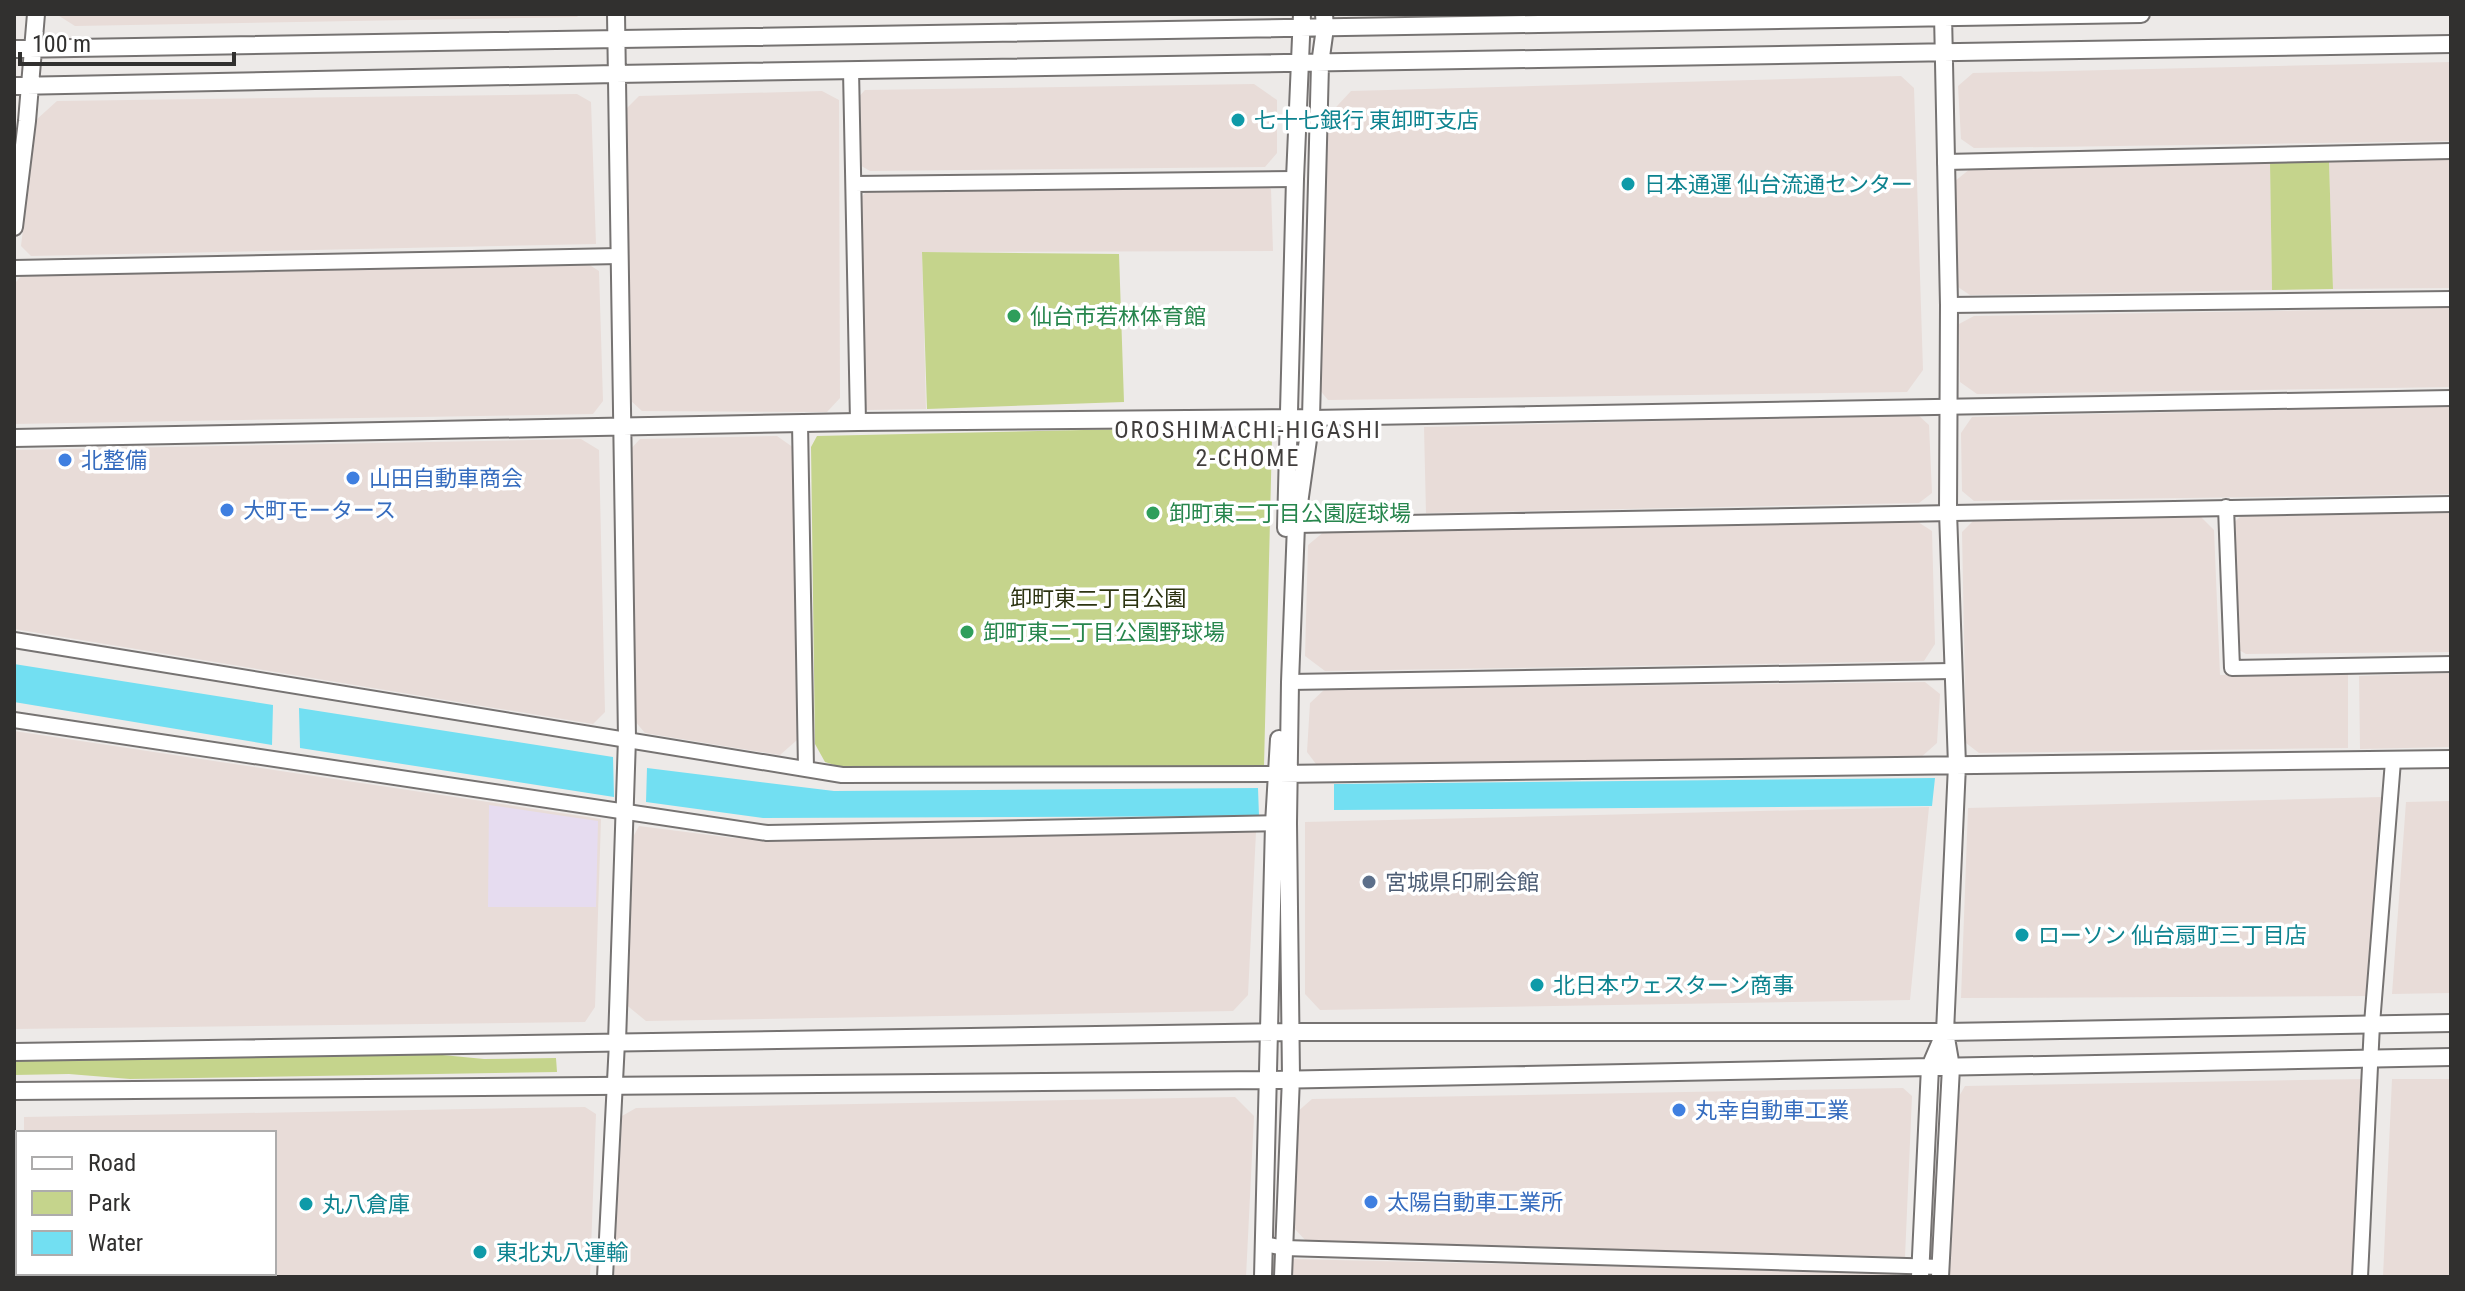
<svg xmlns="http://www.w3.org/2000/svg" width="2465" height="1291" font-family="'Roboto Condensed','Noto Sans JP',sans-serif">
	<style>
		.built { fill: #e8dcd8 }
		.education { fill: #e6dcf0 }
		.green { fill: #c5d48c }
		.water { fill: #72dff2 }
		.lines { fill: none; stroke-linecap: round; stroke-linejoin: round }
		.minor-casing { stroke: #767372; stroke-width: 18 }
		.tertiary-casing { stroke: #767372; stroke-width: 20 }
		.minor { stroke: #fff; stroke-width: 14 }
		.tertiary { stroke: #fff; stroke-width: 16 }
		.culture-dot { fill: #0f9aa8; stroke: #fff; stroke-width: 3 }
		.leisure-dot { fill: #2e9e5b; stroke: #fff; stroke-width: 3 }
		.shop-dot { fill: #3f7fe0; stroke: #fff; stroke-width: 3 }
		.service-dot { fill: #5c6f8a; stroke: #fff; stroke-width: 3 }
		.labels { text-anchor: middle; stroke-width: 7; stroke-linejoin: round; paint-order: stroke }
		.culture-label { font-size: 22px; fill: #0d838f; stroke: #fff; text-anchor: start }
		.leisure-label { font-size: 22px; fill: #27864d; stroke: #fff; text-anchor: start }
		.shop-label { font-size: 22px; fill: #366cbe; stroke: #fff; text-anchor: start }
		.park-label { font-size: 22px; fill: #2d3412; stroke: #fff }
		.service-label { font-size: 22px; fill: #4e5e75; stroke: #fff; text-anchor: start }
		.neighbourhood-label { font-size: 24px; letter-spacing: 2px; fill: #413e3d; stroke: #fff }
	</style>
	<rect width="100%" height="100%" fill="#edeae8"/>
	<path class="built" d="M 56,14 L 580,14 L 577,17 L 75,26 Z
		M 2451,62 L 2451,141 L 1974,148 L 1961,139 L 1958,86 L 1973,73 Z
		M 1901,76 L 1914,88 L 1923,370 L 1907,392 L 1328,400 L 1319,389 L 1325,119 L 1351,91 Z
		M 1254,84 L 1277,100 L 1277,153 L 1265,167 L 870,171 L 858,164 L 856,100 L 865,90 Z
		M 822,91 L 839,100 L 840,398 L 827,412 L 642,411 L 629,399 L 626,109 L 639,96 Z
		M 577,94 L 591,102 L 596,244 L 31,256 L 21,246 L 36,120 L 57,101 Z
		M 2451,159 L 2451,288 L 2333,289 L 2329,162 Z
		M 2270,162 L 2272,290 L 1970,295 L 1955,285 L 1955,181 L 1970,169 Z
		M 1262,185 L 1271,189 L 1273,251 L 922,252 L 926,409 L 867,410 L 859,401 L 858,201 L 866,192 Z
		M 588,264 L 599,271 L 603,401 L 593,414 L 14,424 L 14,305 L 16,282 L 24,273 Z
		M 2451,308 L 2451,387 L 1977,394 L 1960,382 L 1959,324 L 1974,316 Z
		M 2451,406 L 2451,494 L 1974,501 L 1962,491 L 1961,433 L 1972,417 Z
		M 1918,415 L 1929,425 L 1932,493 L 1919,503 L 1426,513 L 1424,427 Z
		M 777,436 L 794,448 L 797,740 L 780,755 L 645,733 L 634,720 L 628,452 L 640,439 Z
		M 581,439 L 599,450 L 605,712 L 593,724 L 14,629 L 14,450 Z
		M 2451,513 L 2451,652 L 2246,654 L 2234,647 L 2230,526 L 2241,516 Z
		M 2199,515 L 2214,530 L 2220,675 L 2348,673 L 2348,748 L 1979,753 L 1966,743 L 1962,532 L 1974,520 Z
		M 1918,522 L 1932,531 L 1935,644 L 1924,661 L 1325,671 L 1305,656 L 1308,545 L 1325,531 Z
		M 2451,673 L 2451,747 L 2360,749 L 2359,676 Z
		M 1925,682 L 1940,694 L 1937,743 L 1919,759 L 1316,764 L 1307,752 L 1310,703 L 1324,690 Z
		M 14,731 L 601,819 L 595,1007 L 585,1022 L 14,1029 Z
		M 2382,797 L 2370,996 L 1961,998 L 1968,808 Z
		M 2451,801 L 2451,993 L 2392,994 L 2406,802 Z
		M 1929,807 L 1910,1000 L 1320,1010 L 1305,994 L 1305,822 Z
		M 639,826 L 733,838 L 1256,832 L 1248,995 L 1233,1011 L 646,1021 L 624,1003 L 632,839 Z
		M 2364,1079 L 2352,1277 L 1947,1277 L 1958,1098 L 1965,1086 Z
		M 2392,1079 L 2451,1079 L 2451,1277 L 2383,1277 Z
		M 1903,1088 L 1912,1096 L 1905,1257 L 1307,1242 L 1292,1226 L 1296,1113 L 1312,1099 Z
		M 1235,1097 L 1254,1116 L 1246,1277 L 614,1277 L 622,1116 L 636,1108 Z
		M 585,1107 L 596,1114 L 590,1277 L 14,1277 L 14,1204 L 18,1204 L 18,1273 L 274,1273 L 274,1133 L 24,1133 L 24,1117 Z
		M 1292,1259 L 1896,1273 L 1896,1277 L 1291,1277 Z"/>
	<path class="education" d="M 489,805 L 598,821 L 596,907 L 488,907 Z"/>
	<path class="green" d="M 2270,162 L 2329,162 L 2333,289 L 2272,290 Z
		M 922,252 L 1119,254 L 1124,402 L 927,409 Z
		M 1264,426 L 1272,438 L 1264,766 L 844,768 L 825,762 L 815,744 L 811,447 L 817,436 Z
		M 432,1054 L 484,1059 L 556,1058 L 557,1072 L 130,1079 L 69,1074 L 14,1075 L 14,1060 Z"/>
	<path class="water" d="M 14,664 L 273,705 L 272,745 L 14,702 Z
		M 299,708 L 613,757 L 614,797 L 300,748 Z
		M 647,768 L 834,791 L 1258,788 L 1259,816 L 763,818 L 646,802 Z
		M 1935,778 L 1932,806 L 1334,810 L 1334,784 Z"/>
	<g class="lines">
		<g class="minor-casing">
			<path id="minor" d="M 851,70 L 858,422
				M 1945,162 L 2451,151
				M 854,184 L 1295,179
				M 14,268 L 619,256
				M 1949,305 L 2451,299
				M 1311,418 L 2451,398
				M 800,423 L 806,769
				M 2226,507 L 2232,668 L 2451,664
				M 1296,525 L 2451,504
				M 14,640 L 842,775 L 1277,774
				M 1290,682 L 1952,671
				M 14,720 L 767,833 L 1284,823
				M 1264,1244 L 1284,1248 L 1941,1267
				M 605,1277 L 617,1042
				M 2360,1277 L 2372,1024 L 2393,761"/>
		</g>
		<g class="tertiary-casing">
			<path id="tertiary" d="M 616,14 L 627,738 L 617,1042
				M 14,49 L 2141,14
				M 14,86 L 616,74 L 2451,44
				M 14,227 L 27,121 L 36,14
				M 14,438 L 858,422 L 1311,418
				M 1286,528 L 1295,179 L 1302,14
				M 1279,774 L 2451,759
				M 14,1052 L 1290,1032 L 1945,1032 L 2451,1023
				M 14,1091 L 1267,1080 L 2451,1057
				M 1263,1277 L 1274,824 L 1279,739
				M 1283,1277 L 1291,1077 L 1288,823 L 1290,682 L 1296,525 L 1311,418 L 1320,64 L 1325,28 L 1324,14
				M 1920,1277 L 1930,1067 L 1945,1032
				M 1940,1277 L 1951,1067 L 1945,1032 L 1957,765 L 1948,512 L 1949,305 L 1943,14"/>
		</g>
		<use href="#minor" class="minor"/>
		<use href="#tertiary" class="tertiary"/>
	</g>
	<g class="culture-dot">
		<circle cx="1238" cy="120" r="8"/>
		<circle cx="1628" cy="184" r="8"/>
		<circle cx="2022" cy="935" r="8"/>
		<circle cx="1537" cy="985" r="8"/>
		<circle cx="306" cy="1204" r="8"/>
		<circle cx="480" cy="1252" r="8"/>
	</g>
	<g class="leisure-dot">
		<circle cx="1014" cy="316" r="8"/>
		<circle cx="1153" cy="513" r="8"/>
		<circle cx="967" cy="632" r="8"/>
	</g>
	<g class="shop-dot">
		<circle cx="65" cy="460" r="8"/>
		<circle cx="353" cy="478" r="8"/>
		<circle cx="227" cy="510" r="8"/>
		<circle cx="1679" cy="1110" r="8"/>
		<circle cx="1371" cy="1202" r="8"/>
	</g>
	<circle class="service-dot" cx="1369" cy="882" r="8"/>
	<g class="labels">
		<g class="culture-label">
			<text x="1254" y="128">七十七銀行 東卸町支店</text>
			<text x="1644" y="192">日本通運 仙台流通センター</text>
			<text x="2038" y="943">ローソン 仙台扇町三丁目店</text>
			<text x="1553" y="993">北日本ウェスターン商事</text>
			<text x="322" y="1212">丸八倉庫</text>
			<text x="496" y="1260">東北丸八運輸</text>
		</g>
		<g class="leisure-label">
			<text x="1030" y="324">仙台市若林体育館</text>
			<text x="1169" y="521">卸町東二丁目公園庭球場</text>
			<text x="983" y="640">卸町東二丁目公園野球場</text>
		</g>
		<g class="shop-label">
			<text x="81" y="468">北整備</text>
			<text x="369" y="486">山田自動車商会</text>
			<text x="243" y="518">大町モータース</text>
			<text x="1695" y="1118">丸幸自動車工業</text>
			<text x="1387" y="1210">太陽自動車工業所</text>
		</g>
		<g class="park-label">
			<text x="1098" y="606">卸町東二丁目公園</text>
		</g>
		<g class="service-label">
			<text x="1385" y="890">宮城県印刷会館</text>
		</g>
		<g class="neighbourhood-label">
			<text x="1248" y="438">OROSHIMACHI-HIGASHI<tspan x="1248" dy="28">2-CHOME</tspan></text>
		</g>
	</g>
	<rect width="2465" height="1291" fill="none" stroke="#31302f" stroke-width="32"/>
	<rect x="16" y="1131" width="260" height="144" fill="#ffffff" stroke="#adacac" stroke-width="2"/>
	<rect x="32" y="1157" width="40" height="12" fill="#ffffff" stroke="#adacac" stroke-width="2"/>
	<text x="88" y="1171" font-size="24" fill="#31302f">Road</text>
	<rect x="32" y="1191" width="40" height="24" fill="#c5d48c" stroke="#adacac" stroke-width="2"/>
	<text x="88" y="1211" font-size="24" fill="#31302f">Park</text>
	<rect x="32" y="1231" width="40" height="24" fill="#72dff2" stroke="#adacac" stroke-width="2"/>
	<text x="88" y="1251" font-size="24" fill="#31302f">Water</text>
	<path d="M20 52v12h214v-12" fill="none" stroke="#31302f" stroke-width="4"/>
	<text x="32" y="52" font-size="24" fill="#31302f" stroke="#ffffff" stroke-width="6" paint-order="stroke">100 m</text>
</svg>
